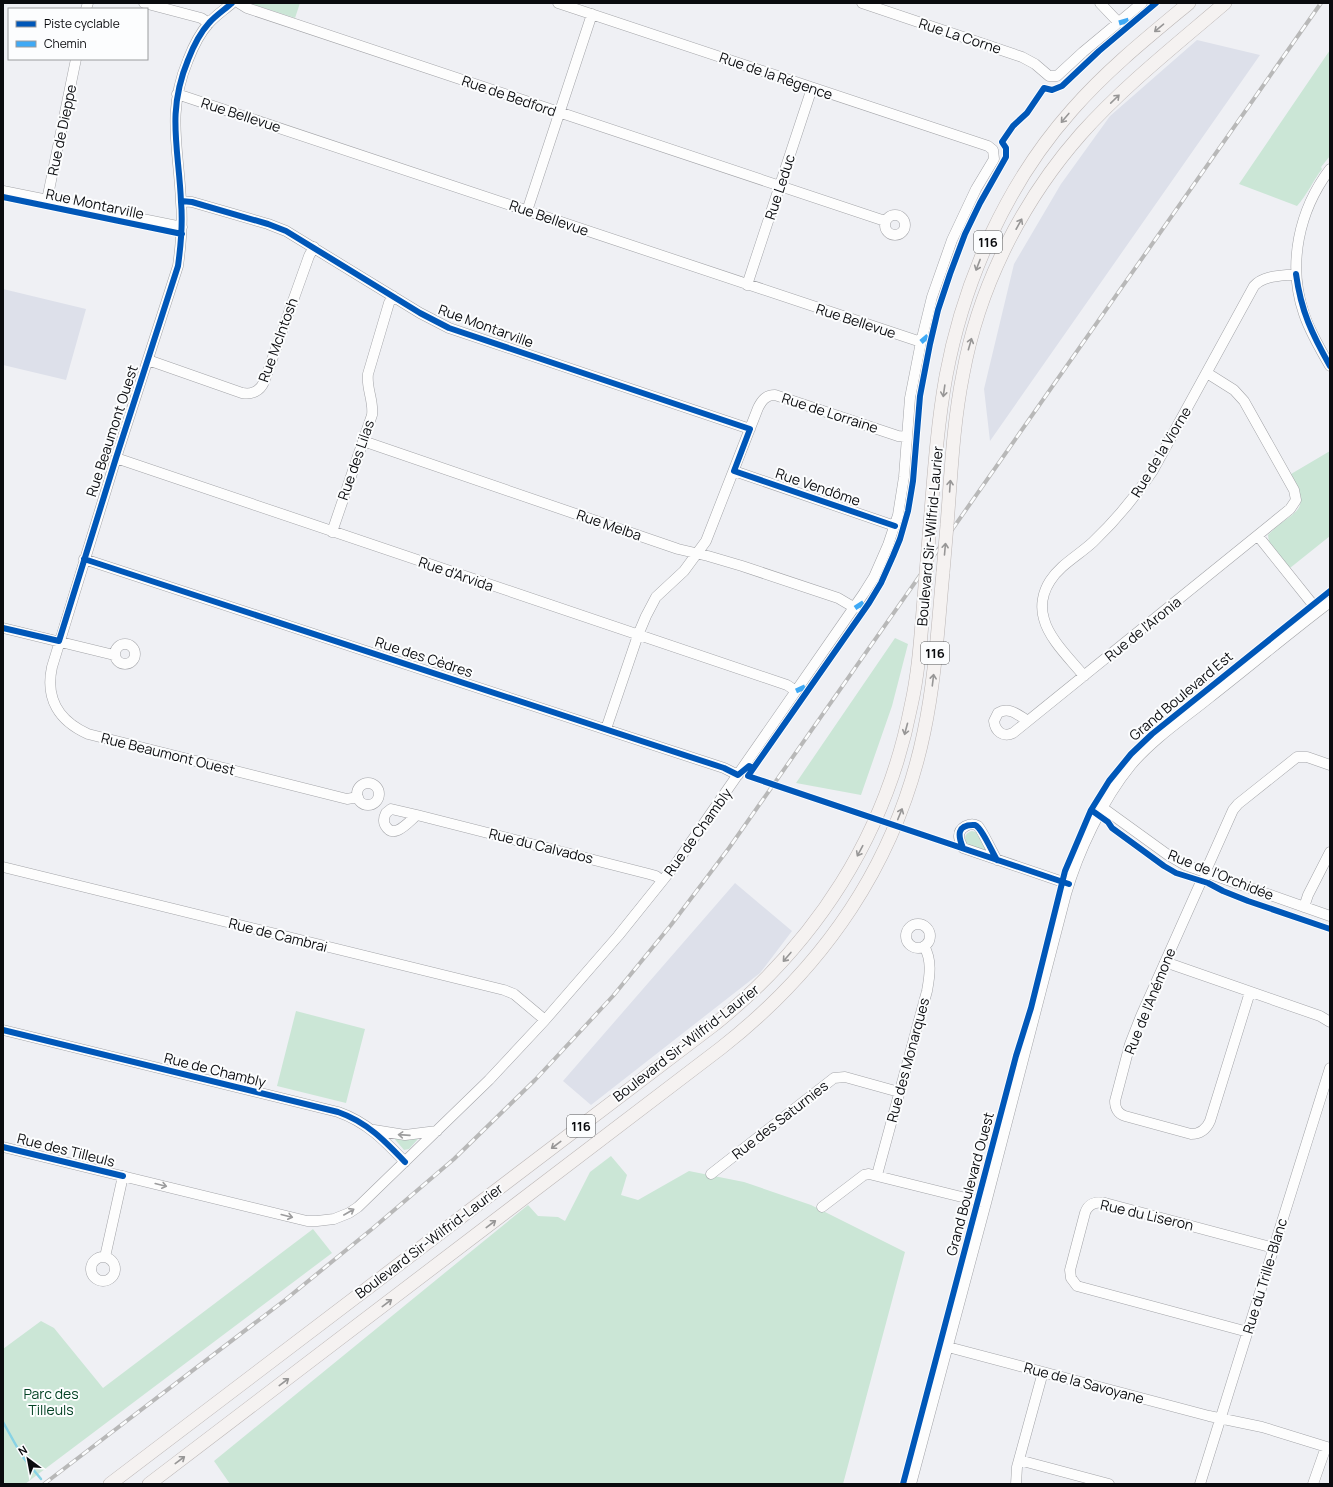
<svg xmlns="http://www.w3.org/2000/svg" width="1333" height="1487" font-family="Manrope,sans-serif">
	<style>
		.built { fill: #dde0ea }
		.green { fill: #cbe6d6 }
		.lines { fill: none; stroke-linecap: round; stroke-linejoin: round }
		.stream { stroke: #88d2e4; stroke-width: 2.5 }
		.minor-casing { stroke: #a3a4a8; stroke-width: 11 }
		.major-casing { stroke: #bcb6b5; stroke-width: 14 }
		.minor { stroke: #fdfdfd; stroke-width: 10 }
		.major { stroke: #f5f2f1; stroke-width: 13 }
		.rail-casing { stroke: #b8b8b8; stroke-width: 4 }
		.rail { stroke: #fcfdfe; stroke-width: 2.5; stroke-dasharray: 8; stroke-linecap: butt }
		.major-bridge-casing { stroke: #bcb6b5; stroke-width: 14; stroke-linecap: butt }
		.major-bridge { stroke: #f5f2f1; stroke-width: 13 }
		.quiet { stroke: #3fa9f5; stroke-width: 5; stroke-dasharray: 10 5; stroke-linecap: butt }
		.cycleway-casing { stroke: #fcfdfe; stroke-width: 8 }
		.cycleway { stroke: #0057b8; stroke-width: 6 }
		.oneway { stroke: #979696 }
		.oneway2 { stroke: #9c9c9d }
		.labels { text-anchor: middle; stroke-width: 4; stroke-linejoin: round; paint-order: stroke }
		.shield { fill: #fcfdfe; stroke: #535456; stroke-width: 1 }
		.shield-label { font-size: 13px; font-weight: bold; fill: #0a0b0e }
		.street-label { font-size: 14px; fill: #0a0b0e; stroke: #fcfdfe }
		.park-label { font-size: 14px; fill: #044325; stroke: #fcfdfe }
	</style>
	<rect width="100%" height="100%" fill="#eff0f4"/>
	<path class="built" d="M 1197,40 L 1260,55 L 990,441 L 984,389 L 1014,264 L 1061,184 L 1110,116 Z
		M 3,289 L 86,309 L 66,380 L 3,365 Z
		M 735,883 L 792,931 L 760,973 L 591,1105 L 563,1081 Z"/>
	<path class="green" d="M 249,3 L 300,3 L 295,18 Z
		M 1330,50 L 1330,156 L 1321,167 L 1322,169 C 1313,181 1307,195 1297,206 L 1239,184 Z
		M 1330,451 L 1330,536 L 1290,568 L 1269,542 L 1268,535 C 1292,509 1314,515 1291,474 Z
		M 895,638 L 908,644 L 892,706 L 861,795 L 796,783 Z
		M 972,831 L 976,832 L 987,851 L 967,845 C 964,839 964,833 972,831 Z
		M 296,1011 L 365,1029 L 346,1103 L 277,1086 Z
		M 392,1136 L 418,1139 L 409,1149 L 404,1150 Z
		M 611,1156 L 627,1175 L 621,1195 L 638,1200 L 689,1171 L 744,1182 L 811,1205 L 905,1252 L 843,1484 L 230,1484 L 214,1461 L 528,1205 L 538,1216 L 558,1217 L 565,1221 L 590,1172 Z
		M 313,1229 L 332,1253 L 25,1484 L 3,1484 L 3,1349 L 41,1321 L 54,1328 L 103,1388 Z"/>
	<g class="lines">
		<path class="stream" d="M 3,1422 L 22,1456 L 41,1479"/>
		<g class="minor-casing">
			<path id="minor" d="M 144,3 L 201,18 L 209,23
				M 232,3 C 224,10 215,16 209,23 C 199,34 193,47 188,60 C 166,113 179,149 181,202 C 183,223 181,244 178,266 L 116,458 L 52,667 C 45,699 59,721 88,734 L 347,799 L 358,797
				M 239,3 L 247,8 L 885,221
				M 862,3 L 1022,57 L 1035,64 L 1049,76 L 1057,76 L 1083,52 L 1142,3
				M 1100,3 L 1119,23
				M 86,9 L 88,3
				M 177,94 L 921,342
				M 1330,169 C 1299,210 1287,264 1304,314 C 1310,332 1320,349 1330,366
				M 3,191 L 182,227
				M 47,200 L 76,59
				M 181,201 L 192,202 L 268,224 L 286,231 L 420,313 L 449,328 L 750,429
				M 527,211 L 592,14
				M885 225a10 10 0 1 1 20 0a10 10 0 1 1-20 0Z
				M 747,285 L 812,88
				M 148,360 L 242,393 C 252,395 260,391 264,382 L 309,256 L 314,247
				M 363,441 L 678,549 L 708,556 L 742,566 L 838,598 L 855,608
				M 116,458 L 787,685 L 796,691
				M 734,471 L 895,526
				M 332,532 L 372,415 C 374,401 366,388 368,374 L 389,303 L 393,296
				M 1258,536 L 1318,611
				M 84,559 L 724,768 L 738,775
				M 3,628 L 114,655
				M115 654a10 10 0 1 1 20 0a10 10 0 1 1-20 0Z
				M 1084,676 C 1071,660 1049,639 1044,619 C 1040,606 1043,592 1050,581 C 1060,565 1079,555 1093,542 C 1115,521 1135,497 1152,472 L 1254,286 C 1264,275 1282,276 1296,274
				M 1028,721 C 1018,715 1009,706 998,713 L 994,721 C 995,731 1003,738 1013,733 L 1290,509 L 1296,500 L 1294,490 L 1244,401 L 1234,390 L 1207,373
				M 606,729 L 638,635 L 646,616 L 656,597 L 684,571 L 706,541 L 758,408 C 762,400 766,395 775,395 L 898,436 L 907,437
				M357 794a11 11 0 1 1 22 0a11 11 0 1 1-22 0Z
				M 1103,808 L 1168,855 L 1185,865 L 1330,916
				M 391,809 L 417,815 C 409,821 394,841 385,825 C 383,821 384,817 386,813 Z
				M 417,815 L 649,874 L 656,876 L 662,881
				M 997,860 C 993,854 981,828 978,826 C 970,821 959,828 959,836 C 959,841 962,845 963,848 L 1069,884
				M 3,867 L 504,990 L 514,994 L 545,1020
				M 1304,907 L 1308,895 L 1330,852
				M906 936a12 12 0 1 1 24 0a12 12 0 1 1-24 0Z
				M 1165,962 L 1320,1016 L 1330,1022
				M 1250,992 L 1210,1121 C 1206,1130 1200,1134 1191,1134 L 1125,1116 C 1118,1114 1115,1108 1115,1101 L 1130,1044 L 1141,1016 L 1233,810 L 1238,804 L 1297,757 L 1307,757 L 1330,765
				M 3,1030 L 338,1112 C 367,1122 385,1141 405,1162
				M 374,1130 L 405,1135 L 437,1131
				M 3,1147 L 307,1221 L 317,1221 L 334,1219 L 349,1213 L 358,1207 L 489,1080 L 545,1020 L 618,936 L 675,865 L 864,593 L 874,577 L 888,545 L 898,515 L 904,477 L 910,398 L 921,342 L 932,297 L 952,240 L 976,189 L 994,159 L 993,150 L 988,146 L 558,3
				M 711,1174 L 834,1078 L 845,1077 L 899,1092
				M 877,1175 L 927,991 C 930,975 932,960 924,946
				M 822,1207 L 864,1175 L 869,1174 L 986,1203
				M 105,1257 L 123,1176
				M91 1269a12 12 0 1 1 24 0a12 12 0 1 1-24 0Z
				M 1248,1332 L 1077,1286 L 1071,1278 L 1070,1270 L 1085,1213 C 1088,1204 1095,1201 1105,1203 L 1274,1248
				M 948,1347 L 1209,1416 L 1262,1427 L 1330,1448
				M 1019,1460 L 1109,1484
				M 911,1484 L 986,1203 L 1066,894 C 1078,852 1103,799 1131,765 C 1153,739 1183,719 1209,698 C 1250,666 1289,633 1330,602
				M 1016,1484 L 1017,1467 L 1043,1372
				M 1200,1484 L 1330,1068
				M 1313,1484 L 1326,1447"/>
		</g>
		<g class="major-casing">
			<path id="major" d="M 947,525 C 951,475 953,424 963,374 C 979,286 1022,201 1081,134 C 1124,86 1176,45 1225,3
				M 928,549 C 933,491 936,432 946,376 C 964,279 1007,183 1072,110 C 1107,70 1148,37 1189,3
				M 110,1484 L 715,1024 C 816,943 886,835 911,706 C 919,671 921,634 924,598
				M 149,1484 L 721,1048 C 824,967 897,862 924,732 C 935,680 938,626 943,572"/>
		</g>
		<use href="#minor" class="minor"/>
		<use href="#major" class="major"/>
		<g class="rail-casing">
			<path id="rail" d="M 44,1484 L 285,1300 L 372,1229 L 454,1159 L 535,1080 L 613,996 L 671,925 L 729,848 L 1321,3"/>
		</g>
		<use href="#rail" class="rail"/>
		<g class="major-bridge-casing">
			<path id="major-bridge" d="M 943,572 L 947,525
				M 924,598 L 928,549"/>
		</g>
		<use href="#major-bridge" class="major-bridge"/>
		<path class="quiet" d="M 1119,23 L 1129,20
			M 921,342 L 928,336
			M 855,608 L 866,601
			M 796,691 L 807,686"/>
		<g class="cycleway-casing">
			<path id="cycleway" d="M 3,197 L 182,234
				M 181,201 L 192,202 L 268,224 L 286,231 L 420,313 L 449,328 L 750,429 L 734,471 L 895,526
				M 1296,274 C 1301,311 1312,334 1330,366
				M 84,559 L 724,768 L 738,775 L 749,766 L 753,768
				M 3,628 L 59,641 L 116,458 L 178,266 C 181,244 183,223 181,202 C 179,149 166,113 188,60 C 193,47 199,34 209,23 C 215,16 224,10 232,3
				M 1094,812 L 1108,822 L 1112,828 L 1164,866 L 1176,873 L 1208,883 L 1223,891 L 1248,901 L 1330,929
				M 963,848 C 958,836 956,824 975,825 C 982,828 992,852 997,860
				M 1069,884 L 748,776 L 869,603 L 881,583 L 893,556 L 900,539 L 908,511 L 913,481 L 920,396 L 930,344 L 938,310 L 950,274 L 965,234 L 980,203 L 1006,157 L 1006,148 L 1002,142 L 1013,126 L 1027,113 L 1044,88 L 1052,90 L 1062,86 L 1099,51 L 1156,3
				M 3,1030 L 338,1112 C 367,1122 385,1141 405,1162
				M 3,1147 L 123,1176
				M 903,1484 L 1016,1056 L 1031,1008 L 1065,871 L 1091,810 L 1109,781 L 1131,754 L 1152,734 L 1330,591"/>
		</g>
		<use href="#cycleway" class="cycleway"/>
	</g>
	<defs><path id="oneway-shaft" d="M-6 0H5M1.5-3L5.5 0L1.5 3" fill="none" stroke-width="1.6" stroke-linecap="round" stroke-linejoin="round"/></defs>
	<g class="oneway">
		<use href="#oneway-shaft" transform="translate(1159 28) rotate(140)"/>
		<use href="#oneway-shaft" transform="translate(1115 99) rotate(-44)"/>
		<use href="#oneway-shaft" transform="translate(1065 118) rotate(130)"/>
		<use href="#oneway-shaft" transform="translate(1019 224) rotate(-61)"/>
		<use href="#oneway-shaft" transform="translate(978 265) rotate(111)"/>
		<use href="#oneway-shaft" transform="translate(970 344) rotate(-74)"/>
		<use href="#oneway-shaft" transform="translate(944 391) rotate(98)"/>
		<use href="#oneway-shaft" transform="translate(950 486) rotate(-86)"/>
		<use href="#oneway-shaft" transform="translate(945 549) rotate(-85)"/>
		<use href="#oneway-shaft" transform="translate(933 680) rotate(-83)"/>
		<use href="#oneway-shaft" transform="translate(906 729) rotate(105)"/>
		<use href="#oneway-shaft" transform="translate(900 814) rotate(-68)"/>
		<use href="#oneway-shaft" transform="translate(860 851) rotate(118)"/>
		<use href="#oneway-shaft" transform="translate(787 957) rotate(131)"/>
		<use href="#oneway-shaft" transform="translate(556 1145) rotate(143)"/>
		<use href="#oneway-shaft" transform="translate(491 1224) rotate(-37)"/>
		<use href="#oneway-shaft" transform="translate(387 1303) rotate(-37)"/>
		<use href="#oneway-shaft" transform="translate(284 1382) rotate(-37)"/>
		<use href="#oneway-shaft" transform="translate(180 1460) rotate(-37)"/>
	</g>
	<g class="oneway2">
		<use href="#oneway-shaft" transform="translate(404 1135) rotate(-176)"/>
		<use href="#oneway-shaft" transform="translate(161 1185) rotate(14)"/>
		<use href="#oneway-shaft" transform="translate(349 1212) rotate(-30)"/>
		<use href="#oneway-shaft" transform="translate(287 1216) rotate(14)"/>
	</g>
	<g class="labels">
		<g class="shield">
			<rect x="974" y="231" width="28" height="22" rx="3"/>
			<rect x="921" y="642" width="28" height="22" rx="3"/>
			<rect x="567" y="1115" width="28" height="22" rx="3"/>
		</g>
		<g class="shield-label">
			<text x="988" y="247">116</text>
			<text x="935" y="658">116</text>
			<text x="581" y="1131">116</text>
		</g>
		<g class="street-label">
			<text transform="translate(960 36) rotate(18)" y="5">Rue La Corne</text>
			<text transform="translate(776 76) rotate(19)" y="5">Rue de la Régence</text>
			<text transform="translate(509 96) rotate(19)" y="5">Rue de Bedford</text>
			<text transform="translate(241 115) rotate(18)" y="5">Rue Bellevue</text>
			<text transform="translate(62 130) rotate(-78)" y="5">Rue de Dieppe</text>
			<text transform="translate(780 187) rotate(-72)" y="5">Rue Leduc</text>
			<text transform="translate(95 204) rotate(12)" y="5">Rue Montarville</text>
			<text transform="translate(549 218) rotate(19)" y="5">Rue Bellevue</text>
			<text transform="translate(856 321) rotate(18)" y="5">Rue Bellevue</text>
			<text transform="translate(486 326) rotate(20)" y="5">Rue Montarville</text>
			<text transform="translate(278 340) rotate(-70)" y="5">Rue McIntosh</text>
			<text transform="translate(830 413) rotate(18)" y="5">Rue de Lorraine</text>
			<text transform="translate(112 431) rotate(-72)" y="5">Rue Beaumont Ouest</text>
			<text transform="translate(1161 452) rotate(-59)" y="5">Rue de la Viorne</text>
			<text transform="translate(356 460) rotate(-71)" y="5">Rue des Lilas</text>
			<text transform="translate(818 487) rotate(19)" y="5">Rue Vendôme</text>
			<text transform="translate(609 525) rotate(19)" y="5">Rue Melba</text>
			<text transform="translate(930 536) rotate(-85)" y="5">Boulevard Sir-Wilfrid-Laurier</text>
			<text transform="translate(456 574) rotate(19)" y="5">Rue d'Arvida</text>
			<text transform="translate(1143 629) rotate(-39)" y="5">Rue de l'Aronia</text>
			<text transform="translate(424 657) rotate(18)" y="5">Rue des Cèdres</text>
			<text transform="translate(1181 696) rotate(-40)" y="5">Grand Boulevard Est</text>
			<text transform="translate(168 754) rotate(14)" y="5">Rue Beaumont Ouest</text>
			<text transform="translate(698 832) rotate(-54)" y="5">Rue de Chambly</text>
			<text transform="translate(541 846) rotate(14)" y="5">Rue du Calvados</text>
			<text transform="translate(1221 875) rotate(22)" y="5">Rue de l'Orchidée</text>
			<text transform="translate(278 935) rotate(14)" y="5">Rue de Cambrai</text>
			<text transform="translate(1150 1001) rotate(-68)" y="5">Rue de l'Anémone</text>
			<text transform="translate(686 1043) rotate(-38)" y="5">Boulevard Sir-Wilfrid-Laurier</text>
			<text transform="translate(908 1060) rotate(-75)" y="5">Rue des Monarques</text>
			<text transform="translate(215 1070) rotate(14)" y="5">Rue de Chambly</text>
			<text transform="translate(780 1120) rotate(-38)" y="5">Rue des Saturnies</text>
			<text transform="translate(66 1150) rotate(14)" y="5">Rue des Tilleuls</text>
			<text transform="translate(970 1184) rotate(-75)" y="5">Grand Boulevard Ouest</text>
			<text transform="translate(1147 1215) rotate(13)" y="5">Rue du Liseron</text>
			<text transform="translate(429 1241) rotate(-37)" y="5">Boulevard Sir-Wilfrid-Laurier</text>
			<text transform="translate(1265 1276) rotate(-73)" y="5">Rue du Trille-Blanc</text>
			<text transform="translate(1084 1383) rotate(15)" y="5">Rue de la Savoyane</text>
		</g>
		<g class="park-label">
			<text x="51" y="1399">Parc des<tspan x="51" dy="16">Tilleuls</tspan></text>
		</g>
	</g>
	<rect width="1333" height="1487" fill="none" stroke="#0a0b0e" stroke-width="8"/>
	<rect x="8" y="8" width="140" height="52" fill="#fcfdfe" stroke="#9b9c9e"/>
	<rect x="16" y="21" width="20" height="6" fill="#0057b8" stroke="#9b9c9e"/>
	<text x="44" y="28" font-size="12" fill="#0a0b0e">Piste cyclable</text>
	<rect x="16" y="41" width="20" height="6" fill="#3fa9f5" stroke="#9b9c9e"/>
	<text x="44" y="48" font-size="12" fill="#0a0b0e">Chemin</text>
	<g transform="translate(28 1459) rotate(328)" stroke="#fcfdfe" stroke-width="3" paint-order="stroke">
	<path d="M0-3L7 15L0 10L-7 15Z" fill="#0a0b0e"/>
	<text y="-6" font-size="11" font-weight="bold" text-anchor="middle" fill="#0a0b0e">N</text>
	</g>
</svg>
